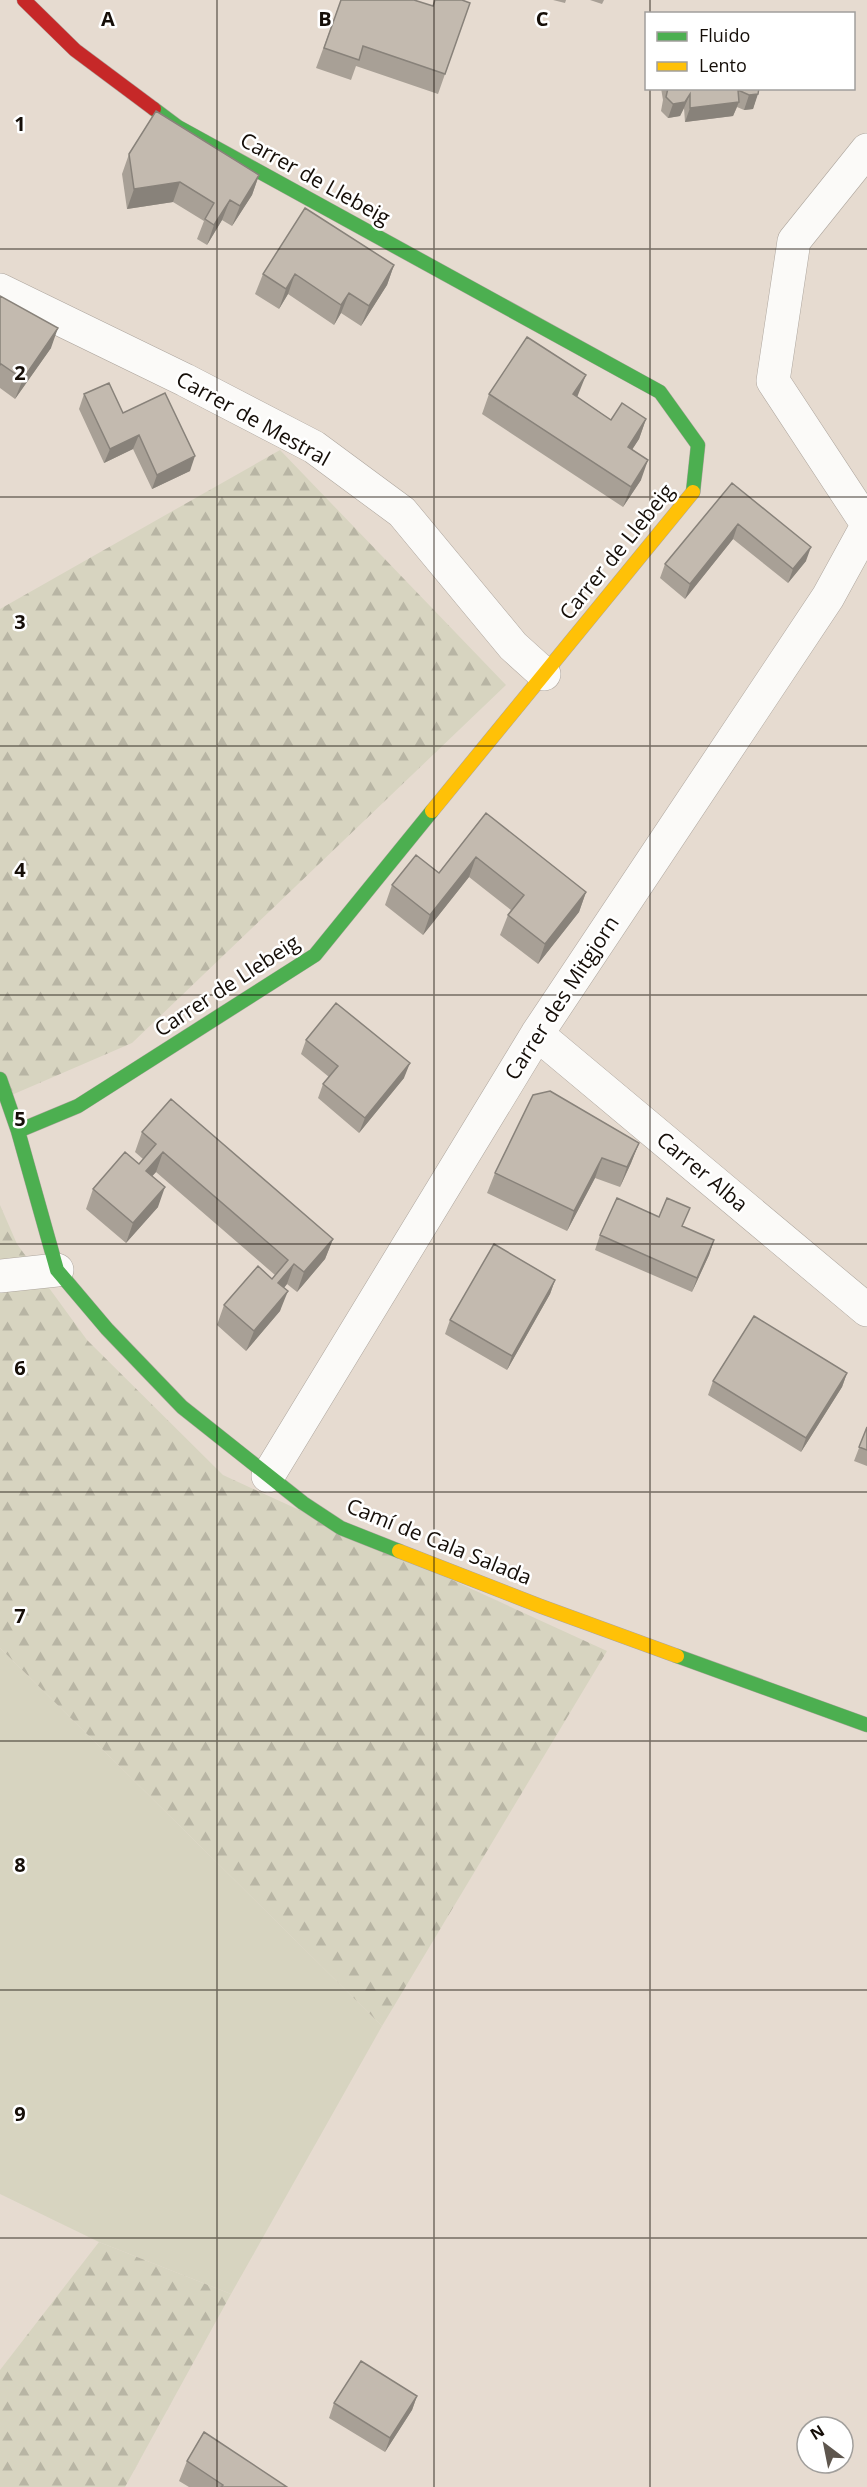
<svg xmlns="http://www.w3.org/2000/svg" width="867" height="2487" font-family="'Open Sans',sans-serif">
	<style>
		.grass { fill: #d7d4c0 }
		.forest { fill: url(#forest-firs) }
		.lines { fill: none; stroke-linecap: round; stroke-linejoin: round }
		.street-casing { stroke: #ada59d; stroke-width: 34 }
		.fast-casing { stroke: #ada59d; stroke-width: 15 }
		.slow-casing { stroke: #ada59d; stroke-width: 15 }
		.jam-casing { stroke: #ada59d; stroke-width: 15 }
		.street { stroke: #fbfaf8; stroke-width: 33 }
		.fast { stroke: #4caf50; stroke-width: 14 }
		.slow { stroke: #ffc107; stroke-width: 14 }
		.jam { stroke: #c62828; stroke-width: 14 }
		.wall { fill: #a8a096 }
		.shaded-wall { fill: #88827a }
		.building { fill: #c3baaf; stroke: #88827a; stroke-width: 1.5 }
		.grid { fill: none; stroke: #150e08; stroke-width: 1.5; stroke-opacity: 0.55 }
		.labels { text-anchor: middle; stroke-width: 5; stroke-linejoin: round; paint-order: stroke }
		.street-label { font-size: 21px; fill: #150e08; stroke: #fff }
		.grid-label { font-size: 20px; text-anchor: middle; font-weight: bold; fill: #150e08; stroke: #fff; stroke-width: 5; stroke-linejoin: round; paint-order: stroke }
	</style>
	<defs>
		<pattern id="forest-firs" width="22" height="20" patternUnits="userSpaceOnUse" patternTransform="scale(1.5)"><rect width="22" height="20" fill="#d7d4c0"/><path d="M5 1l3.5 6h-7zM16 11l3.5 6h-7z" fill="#b8b5a4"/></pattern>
	</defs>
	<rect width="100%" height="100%" fill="#e6dbd0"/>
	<path class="grass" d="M 0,1648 L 382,2026 L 231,2294 L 99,2242 L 0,2194 Z"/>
	<path class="forest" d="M 280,450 L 506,685 L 132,1043 L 0,1100 L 0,609 Z
		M 0,1205 L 17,1244 L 87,1340 L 223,1475 L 607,1651 L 382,2026 L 0,1648 Z
		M 99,2242 L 231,2294 L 125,2487 L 0,2487 L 0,2370 Z"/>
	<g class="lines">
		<g class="street-casing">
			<path id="street" d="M 867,150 L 794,241 L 773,381 L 867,524
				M 0,290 L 185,380 L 314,447 L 402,512 L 513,646 L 544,674
				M 537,1034 L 867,1310
				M 0,1276 L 57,1270
				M 268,1476 L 537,1034 L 828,597 L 867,526"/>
		</g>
		<g class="fast-casing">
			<path id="fast" d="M 154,109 L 178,127 L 660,392 L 698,445 L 693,492
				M 0,1079 L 18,1131 L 57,1270 L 107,1329 L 182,1407 L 303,1503 L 341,1528 L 399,1551
				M 18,1131 L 78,1106 L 315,955 L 432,811
				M 677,1656 L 867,1725"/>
		</g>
		<g class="slow-casing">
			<path id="slow" d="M 432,811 L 693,492
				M 399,1551 L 540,1606 L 677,1656"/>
		</g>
		<g class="jam-casing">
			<path id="jam" d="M 24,0 L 75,50 L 154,109"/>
		</g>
		<use href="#street" class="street"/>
		<use href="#fast" class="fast"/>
		<use href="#slow" class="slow"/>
		<use href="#jam" class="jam"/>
	</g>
	<path class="wall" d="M 341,0 L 433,6 L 470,3 L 438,94 L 356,66 L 351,80 L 316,68 Z
		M 553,0 L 566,0 L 565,3 Z
		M 590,0 L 604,0 L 602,4 Z
		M 661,88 L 759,88 L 753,109 L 744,110 L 737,107 L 733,116 L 685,122 L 684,108 L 680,116 L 668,118 L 661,111 L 663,100 Z
		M 129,154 L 259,175 L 252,195 L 232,226 L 222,220 L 207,245 L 197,239 L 204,221 L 173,202 L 127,209 L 122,174 Z
		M 394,265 L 387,285 L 361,326 L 341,313 L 334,325 L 288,294 L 279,309 L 255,294 L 263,274 Z
		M 0,296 L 51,348 L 15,399 L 0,388 Z
		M 84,394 L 190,471 L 152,489 L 133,449 L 104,463 L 79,409 Z
		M 489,394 L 578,395 L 577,397 L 611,420 L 646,419 L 639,439 L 632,449 L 641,480 L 623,507 L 482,414 Z
		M 732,483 L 806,561 L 788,583 L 733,539 L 685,599 L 660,578 L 665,564 Z
		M 486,813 L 586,892 L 579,912 L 538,964 L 500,935 L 508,915 L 511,910 L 469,877 L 423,935 L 385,905 L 392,885 L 439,873 Z
		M 306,1040 L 404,1078 L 359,1133 L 318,1098 L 323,1084 L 329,1077 L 301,1054 Z
		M 142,1132 L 333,1239 L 325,1259 L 297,1292 L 287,1284 L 284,1288 L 280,1311 L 246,1351 L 217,1325 L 224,1305 L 272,1279 L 275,1275 L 156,1172 L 152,1176 L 158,1207 L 126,1243 L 86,1209 L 93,1189 L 139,1164 L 143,1159 L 135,1152 Z
		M 639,1143 L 631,1163 L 620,1187 L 595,1178 L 567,1231 L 487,1193 L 495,1173 Z
		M 600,1235 L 714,1240 L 709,1255 L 692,1292 L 595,1250 Z
		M 555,1280 L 550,1294 L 507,1370 L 445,1334 L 450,1320 Z
		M 847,1373 L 842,1387 L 801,1452 L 708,1395 L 713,1381 Z
		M 867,1427 L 867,1466 L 854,1461 Z
		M 417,2396 L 412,2410 L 385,2452 L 329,2418 L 334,2403 Z
		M 187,2461 L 287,2487 L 189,2487 L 179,2481 Z"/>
	<path class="shaded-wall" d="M 690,94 L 684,108 L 680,116 L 668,118 L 673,104 Z
		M 758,94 L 753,109 L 744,110 L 749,95 Z
		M 739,102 L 733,116 L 685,122 L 690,108 Z
		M 259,175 L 252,195 L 232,226 L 240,206 Z
		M 180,182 L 173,202 L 127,209 L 134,189 Z
		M 230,200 L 222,220 L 207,245 L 214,225 Z
		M 394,265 L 387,285 L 361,326 L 369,306 Z
		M 295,274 L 288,294 L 279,309 L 286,289 Z
		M 349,293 L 341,313 L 334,325 L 341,305 Z
		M 58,328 L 51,348 L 15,399 L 23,379 Z
		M 586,375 L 578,395 L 565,414 L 573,394 Z
		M 646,419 L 639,439 L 621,467 L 628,447 Z
		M 139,435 L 133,449 L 104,463 L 110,449 Z
		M 195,456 L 190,471 L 152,489 L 157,475 Z
		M 648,460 L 641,480 L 623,507 L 631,487 Z
		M 738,524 L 733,539 L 685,599 L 690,584 Z
		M 811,547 L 806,561 L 788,583 L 793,569 Z
		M 476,857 L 469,877 L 423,935 L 430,915 Z
		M 586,892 L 579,912 L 538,964 L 545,944 Z
		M 410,1063 L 404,1078 L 359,1133 L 365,1118 Z
		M 639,1143 L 631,1163 L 620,1187 L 627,1167 Z
		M 163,1152 L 156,1172 L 139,1191 L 146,1171 Z
		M 602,1158 L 595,1178 L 567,1231 L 574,1211 Z
		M 165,1187 L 158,1207 L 126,1243 L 133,1223 Z
		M 333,1239 L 325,1259 L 297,1292 L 304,1272 Z
		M 714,1240 L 709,1255 L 692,1292 L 697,1278 Z
		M 294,1264 L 287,1284 L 271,1303 L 278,1283 Z
		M 555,1280 L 550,1294 L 507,1370 L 512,1356 Z
		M 288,1291 L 280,1311 L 246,1351 L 254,1331 Z
		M 847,1373 L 842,1387 L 801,1452 L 806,1438 Z
		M 417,2396 L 412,2410 L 385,2452 L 390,2438 Z"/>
	<path class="building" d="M 341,0 L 414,0 L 433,6 L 435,0 L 462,0 L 470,3 L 445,74 L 363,46 L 359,60 L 324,48 Z
		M 668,88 L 759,88 L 758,94 L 749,95 L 738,90 L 739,102 L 690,108 L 690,94 L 685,102 L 673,104 L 666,97 Z
		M 156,111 L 259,175 L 240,206 L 230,200 L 214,225 L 205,219 L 214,203 L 180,182 L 134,189 L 129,154 Z
		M 305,208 L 394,265 L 369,306 L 349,293 L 341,305 L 295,274 L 286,289 L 263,274 Z
		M 0,296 L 58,328 L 23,379 L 1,364 L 0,365 Z
		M 527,337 L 586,375 L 573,394 L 611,420 L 622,403 L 646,419 L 628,447 L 648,460 L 631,487 L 489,394 Z
		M 109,383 L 123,413 L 165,393 L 195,456 L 157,475 L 139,435 L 110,449 L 84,394 Z
		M 732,483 L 811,547 L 793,569 L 738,524 L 690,584 L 665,564 Z
		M 486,813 L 586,892 L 545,944 L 508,915 L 524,895 L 476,857 L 430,915 L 392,885 L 416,855 L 439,873 Z
		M 336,1003 L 410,1063 L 365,1118 L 323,1084 L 338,1066 L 306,1040 Z
		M 550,1091 L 639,1143 L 627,1167 L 602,1158 L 574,1211 L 495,1173 L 533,1095 Z
		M 171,1099 L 333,1239 L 304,1272 L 294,1264 L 278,1283 L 288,1291 L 254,1331 L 224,1305 L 258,1266 L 272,1279 L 288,1260 L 163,1152 L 146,1171 L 165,1187 L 133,1223 L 93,1189 L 125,1152 L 139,1164 L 156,1144 L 142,1132 Z
		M 617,1198 L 659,1217 L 667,1198 L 690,1208 L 682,1226 L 714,1240 L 697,1278 L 600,1235 Z
		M 494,1244 L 555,1280 L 512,1356 L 450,1320 Z
		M 754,1316 L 847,1373 L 806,1438 L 713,1381 Z
		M 867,1427 L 867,1450 L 859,1447 Z
		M 361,2361 L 417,2396 L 390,2438 L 334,2403 Z
		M 204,2432 L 287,2487 L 221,2487 L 223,2485 L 187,2461 Z"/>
	<path class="grid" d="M 217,0 L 217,2487M 434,0 L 434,2487M 650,0 L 650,14M 650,88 L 650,2487M 0,249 L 867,249M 0,497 L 867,497M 0,746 L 867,746M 0,995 L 867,995M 0,1244 L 867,1244M 0,1492 L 867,1492M 0,1741 L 867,1741M 0,1990 L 867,1990M 0,2238 L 867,2238"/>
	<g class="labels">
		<g class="street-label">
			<text transform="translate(315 179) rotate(29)" y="7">Carrer de Llebeig</text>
			<text transform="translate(253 419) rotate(29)" y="7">Carrer de Mestral</text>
			<text transform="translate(617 552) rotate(-51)" y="7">Carrer de Llebeig</text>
			<text transform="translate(227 986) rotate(-33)" y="7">Carrer de Llebeig</text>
			<text transform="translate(562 998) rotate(-57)" y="7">Carrer des Mitgjorn</text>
			<text transform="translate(702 1172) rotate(40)" y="7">Carrer Alba</text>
			<text transform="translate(439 1542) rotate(22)" y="7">Camí de Cala Salada</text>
		</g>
	</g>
	<g class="grid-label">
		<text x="108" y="26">A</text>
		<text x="325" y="26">B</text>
		<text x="542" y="26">C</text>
		<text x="20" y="131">1</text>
		<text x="20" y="380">2</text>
		<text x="20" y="629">3</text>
		<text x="20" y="877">4</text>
		<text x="20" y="1126">5</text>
		<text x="20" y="1375">6</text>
		<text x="20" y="1623">7</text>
		<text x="20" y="1872">8</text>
		<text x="20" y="2121">9</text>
	</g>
	<rect x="645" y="12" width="210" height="78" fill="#ffffff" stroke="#a19f9c" stroke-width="1.5"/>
	<rect x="657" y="32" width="30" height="9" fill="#4caf50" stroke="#a19f9c" stroke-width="1.5"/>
	<text x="699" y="42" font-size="18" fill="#150e08">Fluido</text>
	<rect x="657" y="62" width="30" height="9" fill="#ffc107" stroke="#a19f9c" stroke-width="1.5"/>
	<text x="699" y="72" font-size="18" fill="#150e08">Lento</text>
	<g transform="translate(825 2445) rotate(328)"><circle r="28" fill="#ffffff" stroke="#a19f9c" stroke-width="1.5"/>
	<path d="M0-4.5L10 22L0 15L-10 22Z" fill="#5e564e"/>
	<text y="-9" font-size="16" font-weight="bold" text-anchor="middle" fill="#150e08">N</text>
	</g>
</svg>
